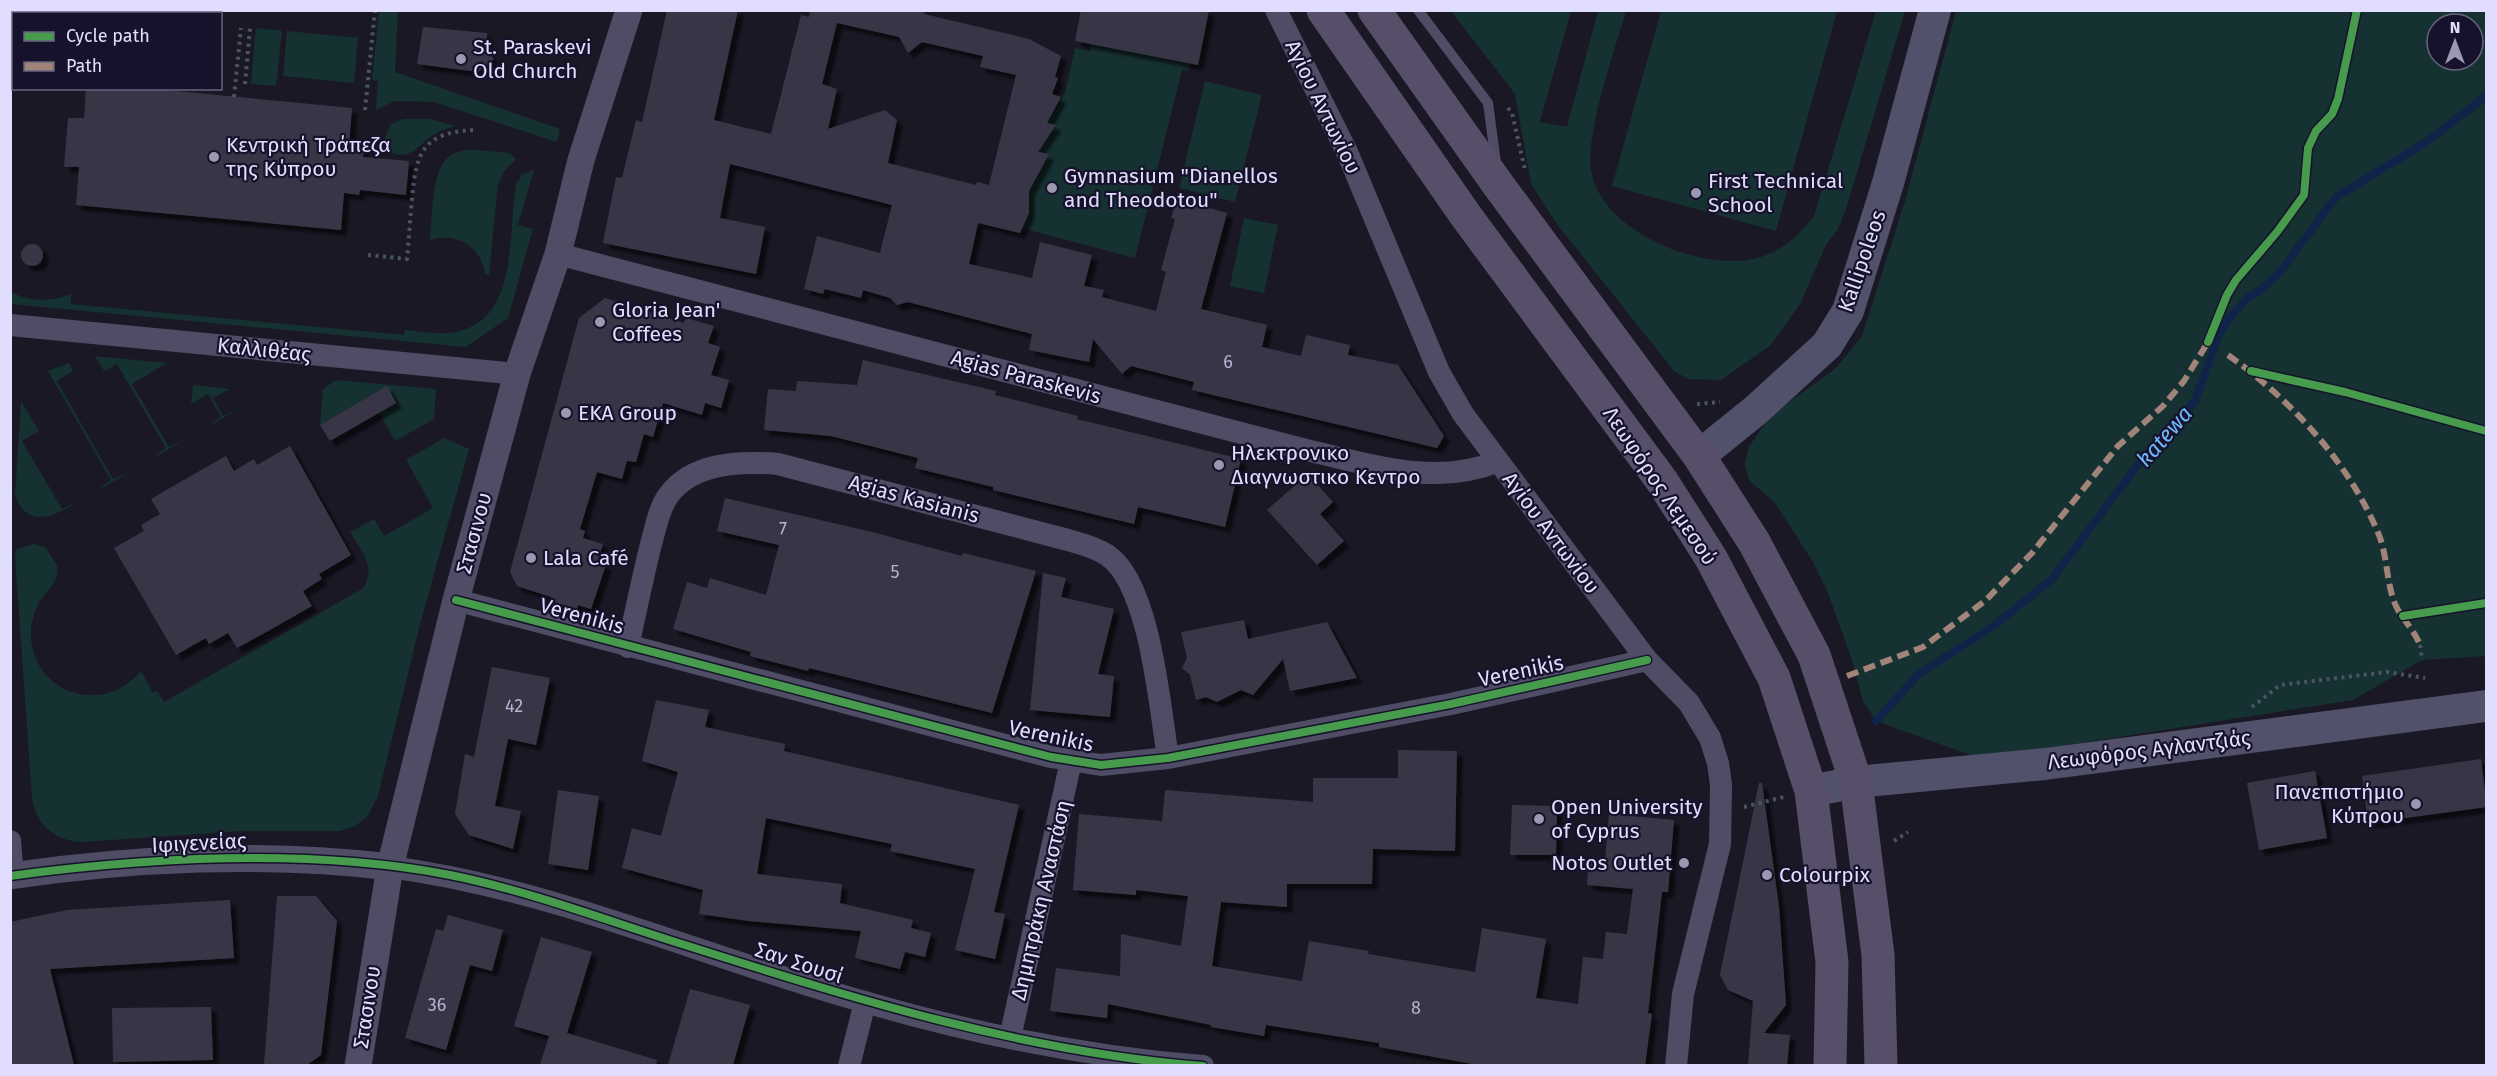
<svg xmlns="http://www.w3.org/2000/svg" width="2497" height="1076" font-family="'Fira Sans',sans-serif">
	<style>
		.green { fill: #163132; fill-rule: evenodd }
		.lines { fill: none; stroke-linecap: round; stroke-linejoin: round }
		.stream { stroke: #102449; stroke-width: 8 }
		.building { fill: #393646; fill-rule: evenodd; filter: url(#shadow) }
		.path { stroke: #495564; stroke-width: 4; stroke-dasharray: 3 4.5; stroke-linecap: butt }
		.service { stroke: #4f4d66; stroke-width: 10 }
		.minor { stroke: #4f4d66; stroke-width: 22 }
		.tertiary { stroke: #4f4d66; stroke-width: 27 }
		.secondary { stroke: #52516b; stroke-width: 32 }
		.primary { stroke: #574e6a; stroke-width: 33 }
		.quiet { stroke: #a18479; stroke-width: 6; stroke-dasharray: 12 6; stroke-linecap: butt }
		.cycleway-casing { stroke: #17122b; stroke-width: 11 }
		.cycleway { stroke: #469c4c; stroke-width: 8 }
		.poi-dot { fill: #9b98b2; stroke: #17122b; stroke-width: 2 }
		.labels { text-anchor: middle; stroke-width: 4.5; stroke-linejoin: round; paint-order: stroke }
		.number-label { font-size: 18px; fill: #b7b3d0 }
		.poi-label { font-size: 21px; fill: #e1ddfe; stroke: #17122b; text-anchor: start }
		.street-label { font-size: 21px; fill: #e1ddfe; stroke: #17122b }
		.water-label { font-size: 22px; font-style: italic; fill: #6eb8fb; stroke: #17122b }
	</style>
	<defs>
		<filter id="shadow"><feDropShadow dx="5.5" dy="5.5" stdDeviation="1.5" flood-color="#0009"/></filter>
	</defs>
	<rect width="100%" height="100%" fill="#1a1825"/>
	<path class="green" d="M 379,11 L 398,11 L 395,72 L 560,129 L 557,142 L 434,102 L 395,101 L 376,110 L 378,81 L 372,80 Z
		M 1451,11 L 1571,11 L 1540,122 L 1567,127 L 1598,11 L 1626,11 C 1615,49 1585,134 1591,171 C 1602,230 1693,268 1747,260 C 1776,256 1797,239 1814,216 L 1876,11 L 1905,11 L 1846,209 L 1838,229 L 1826,245 L 1800,304 L 1771,345 L 1721,380 L 1688,379 L 1674,371 L 1557,224 L 1531,184 L 1515,94 Z
		M 1661,11 L 1837,11 L 1776,231 L 1612,186 Z
		M 1956,11 L 2486,11 L 2486,656 L 2422,660 L 2353,700 L 2018,753 L 2006,768 L 1876,721 L 1863,701 L 1851,657 L 1828,593 L 1813,562 L 1775,503 L 1749,480 L 1745,464 L 1748,448 L 1772,414 L 1835,369 L 1862,336 L 1905,201 ZM 2437,24 L 2473,24 L 2473,60 L 2437,60 Z
		M 256,28 L 282,31 L 276,86 L 251,84 Z
		M 287,31 L 358,38 L 354,83 L 283,76 Z
		M 1092,40 L 1190,63 L 1188,71 L 1182,70 L 1135,258 L 1021,228 C 1030,211 1032,200 1024,183 L 1033,184 L 1048,155 L 1038,152 L 1056,126 L 1047,123 L 1065,93 L 1075,48 L 1090,51 Z
		M 1205,81 L 1262,95 L 1235,202 L 1179,188 Z
		M 431,119 L 455,126 C 445,129 436,132 428,139 C 415,149 409,160 390,152 L 385,138 L 391,124 L 403,119 Z
		M 477,150 L 510,153 L 516,160 L 504,171 L 498,184 L 489,275 L 485,274 C 481,246 457,232 430,240 C 432,219 431,168 450,156 C 458,150 468,150 477,150 Z
		M 534,170 L 518,225 L 533,229 L 508,318 L 466,347 L 11,304 L 11,292 C 29,302 52,302 71,294 L 71,304 L 404,335 L 405,330 C 418,331 433,334 447,333 C 521,327 507,235 516,184 L 522,175 Z
		M 1244,218 L 1278,225 L 1264,293 L 1230,286 Z
		M 95,356 L 167,363 L 132,384 L 169,447 L 186,439 L 150,460 L 166,448 L 117,364 L 104,371 Z
		M 69,363 L 73,371 L 57,381 L 113,479 L 131,471 L 95,492 L 111,480 L 48,371 Z
		M 336,380 L 436,389 L 434,419 L 395,441 L 370,396 L 320,425 L 323,389 Z
		M 193,385 L 230,389 L 213,398 L 223,416 L 241,408 L 205,428 L 221,417 L 208,394 L 191,404 Z
		M 21,401 L 39,431 L 22,441 L 62,509 L 80,501 C 56,515 28,531 15,495 Z
		M 444,438 L 469,449 L 420,624 L 378,796 L 367,817 L 355,826 L 340,831 L 240,831 L 84,842 C 56,842 36,825 32,798 L 15,556 L 17,549 L 33,544 L 45,547 L 57,565 C 60,583 45,591 38,605 C 25,630 30,660 50,679 C 63,691 79,696 97,695 C 114,694 130,684 141,671 L 153,693 L 157,691 L 164,702 L 362,589 C 378,569 361,550 350,532 L 374,519 L 384,536 L 433,508 L 406,460 Z"/>
	<g class="lines">
		<path class="stream" d="M 1876,721 L 1918,675 L 1995,625 L 2052,579 L 2139,463 L 2195,401 L 2219,334 L 2228,320 L 2247,298 L 2261,290 L 2280,272 L 2336,197 L 2428,141 L 2486,96"/>
	</g>
	<path class="building" d="M 667,10 L 738,10 L 714,120 L 771,134 L 801,15 L 809,17 L 810,10 L 925,10 L 924,14 L 1029,39 L 1061,56 L 1055,77 L 1058,78 L 1052,94 L 1061,97 L 1047,123 L 1056,125 L 1038,152 L 1049,154 L 1029,191 L 1029,213 L 1020,233 L 978,223 L 969,264 L 1032,278 L 1040,242 L 1092,255 L 1084,286 L 1104,290 L 1102,297 L 1156,311 L 1166,272 L 1161,270 L 1175,219 L 1171,218 L 1177,199 L 1227,213 L 1201,309 L 1267,325 L 1262,347 L 1301,356 L 1306,335 L 1350,345 L 1348,355 L 1398,365 L 1444,436 L 1437,448 L 1192,390 L 1194,382 L 1131,366 L 1122,374 L 1093,339 L 1089,362 L 1029,350 L 1032,334 L 908,302 L 897,305 L 890,298 L 863,290 L 861,298 L 825,289 L 823,294 L 804,289 L 817,236 L 880,253 L 892,205 L 730,164 L 720,218 L 765,227 L 756,274 L 603,243 L 616,177 L 622,178 L 636,120 L 642,122 ZM 837,23 L 899,37 L 908,53 L 922,42 L 983,56 L 980,67 L 1016,75 L 989,185 L 977,182 L 976,185 L 888,163 L 897,120 L 885,110 L 828,129 L 837,89 L 822,84 Z
		M 1081,10 L 1209,10 L 1198,65 L 1075,41 Z
		M 423,27 L 487,33 L 486,50 L 494,59 L 478,72 L 417,64 Z
		M 86,88 L 144,88 L 352,108 L 349,145 L 364,146 L 363,157 L 409,161 L 406,195 L 360,190 L 359,195 L 344,193 L 341,230 L 76,205 L 79,167 L 64,167 L 68,118 L 84,118 Z
		M21 255a11 11 0 1 1 22 0a11 11 0 1 1-22 0Z
		M 605,298 L 684,323 L 686,318 L 714,326 L 708,343 L 720,347 L 711,375 L 729,380 L 721,408 L 705,403 L 702,415 L 663,403 L 653,437 L 644,434 L 636,462 L 627,461 L 622,479 L 597,472 L 580,529 L 585,531 L 583,538 L 603,544 L 597,562 L 606,565 L 591,609 L 578,605 L 577,609 L 550,601 L 551,597 L 517,586 L 510,572 L 579,318 Z
		M 863,360 L 996,391 L 995,395 L 1078,416 L 1077,419 L 1241,459 L 1225,527 L 1138,507 L 1134,524 L 993,490 L 993,487 L 915,468 L 918,458 L 831,436 L 764,430 L 768,389 L 796,391 L 797,381 L 857,385 Z
		M 387,386 L 396,403 L 330,441 L 320,425 Z
		M 290,446 L 351,555 L 319,574 L 322,579 L 303,591 L 312,606 L 268,631 L 237,648 L 228,633 L 209,644 L 206,638 L 176,655 L 114,548 L 144,531 L 141,525 L 160,514 L 151,499 L 182,481 L 226,456 L 234,471 L 254,459 L 257,465 Z
		M 1308,474 L 1333,502 L 1320,514 L 1344,541 L 1317,565 L 1267,510 Z
		M 725,498 L 872,532 L 962,556 L 963,553 L 1036,571 L 992,713 L 809,668 L 808,671 L 750,656 L 751,652 L 673,629 L 687,582 L 707,588 L 710,578 L 766,595 L 779,545 L 717,531 Z
		M 1043,573 L 1066,578 L 1061,597 L 1114,609 L 1098,674 L 1114,676 L 1110,717 L 1030,710 Z
		M 1244,620 L 1248,639 L 1327,622 L 1357,678 L 1290,691 L 1283,659 L 1253,695 L 1241,690 L 1217,702 L 1206,697 L 1196,700 L 1190,675 L 1182,668 L 1187,658 L 1181,632 Z
		M 492,667 L 550,678 L 536,745 L 508,739 L 495,806 L 521,811 L 513,849 L 469,835 L 455,814 L 465,754 L 474,757 Z
		M 656,700 L 709,710 L 705,727 L 785,744 L 784,751 L 1019,805 L 994,912 L 1005,914 L 995,959 L 955,950 L 975,869 L 890,851 L 892,844 L 766,818 L 757,874 L 842,884 L 840,903 L 913,920 L 911,928 L 931,933 L 925,957 L 905,952 L 900,969 L 855,958 L 861,931 L 749,921 L 699,914 L 703,890 L 622,868 L 632,828 L 661,836 L 678,772 L 642,761 Z
		M 1398,750 L 1457,751 L 1455,851 L 1373,849 L 1372,884 L 1287,884 L 1287,907 L 1221,902 L 1212,966 L 1302,981 L 1309,941 L 1369,951 L 1368,954 L 1475,972 L 1482,928 L 1546,939 L 1536,998 L 1578,1004 L 1583,957 L 1603,959 L 1606,932 L 1627,934 L 1633,889 L 1587,885 L 1589,858 L 1605,860 L 1609,814 L 1674,820 L 1668,892 L 1662,892 L 1648,1013 L 1652,1014 L 1645,1065 L 1478,1065 L 1379,1047 L 1379,1043 L 1266,1025 L 1264,1036 L 1211,1027 L 1211,1025 L 1108,1004 L 1107,1018 L 1050,1011 L 1056,968 L 1120,976 L 1121,934 L 1181,946 L 1188,896 L 1136,890 L 1136,895 L 1073,890 L 1079,814 L 1162,821 L 1165,790 L 1313,802 L 1313,778 L 1398,778 Z
		M 2481,759 L 2487,807 L 2368,823 L 2362,776 Z
		M 2315,771 L 2327,838 L 2259,850 L 2247,783 Z
		M 1759,783 L 1762,783 L 1779,907 L 1786,1005 L 1764,1033 L 1790,1035 L 1787,1065 L 1748,1065 L 1753,1001 L 1728,990 L 1720,975 Z
		M 558,790 L 599,796 L 588,870 L 548,864 Z
		M 1512,805 L 1557,806 L 1556,855 L 1510,855 Z
		M 277,896 L 316,896 L 337,921 L 321,1055 L 307,1065 L 264,1065 Z
		M 230,900 L 234,958 L 50,969 L 74,1065 L 10,1065 L 10,922 L 67,910 Z
		M 448,915 L 503,930 L 492,971 L 470,965 L 446,1050 L 405,1038 L 436,929 L 443,931 Z
		M 541,937 L 592,952 L 567,1033 L 657,1060 L 656,1065 L 540,1065 L 549,1036 L 514,1026 Z
		M 690,989 L 750,1005 L 733,1065 L 668,1065 Z
		M 211,1007 L 213,1060 L 113,1062 L 112,1008 Z"/>
	<g class="lines">
		<path class="path" d="M 245,84 L 250,28
			M 234,97 L 241,28
			M 1508,108 L 1512,113 L 1525,170
			M 365,110 L 375,10
			M 368,255 L 407,259 C 409,239 410,219 412,199 C 416,152 423,133 473,130
			M 1697,404 L 1720,402
			M 2420,645 L 2422,660
			M 2252,707 L 2280,685 L 2387,672 L 2425,678
			M 1744,807 L 1784,797
			M 1894,841 L 1908,832"/>
		<path class="service" d="M 1418,10 L 1488,103 L 1496,163
			M 2208,342 L 2227,295 L 2236,280 L 2277,232 L 2304,195 L 2308,148 L 2316,131 L 2332,114 L 2338,99 L 2357,10"/>
		<path class="minor" d="M 1276,10 L 1347,152 L 1439,372 L 1463,414 L 1647,660 L 1689,703 L 1710,738 L 1718,763 L 1721,785 L 1720,844 L 1683,994 L 1676,1066
			M 558,254 L 1306,450 C 1369,464 1434,487 1496,462
			M 10,325 L 517,374
			M 456,600 L 1051,757 L 1101,765 L 1168,758 L 1451,704 L 1647,660
			M 628,647 C 635,614 642,581 650,548 C 655,531 658,510 668,496 C 692,462 741,461 778,464 L 1068,540 C 1081,544 1095,547 1107,555 C 1150,583 1160,708 1168,758
			M 10,841 L 13,876
			M 390,867 C 554,889 707,958 865,1002 C 975,1034 1089,1057 1203,1066
			M 1010,1038 L 1071,761
			M 849,1066 L 865,1002"/>
		<path class="tertiary" d="M 10,876 C 132,858 268,852 390,867
			M 358,1066 L 390,867 L 456,600 L 517,374 L 558,254 L 581,160 L 629,10"/>
		<path class="secondary" d="M 1699,456 L 1756,410 L 1827,345 L 1848,311 L 1888,183 L 1935,10
			M 1811,791 L 1856,782 L 2045,764 L 2486,706"/>
		<path class="primary" d="M 1323,10 L 1466,216 L 1662,481 L 1711,558 L 1774,678 L 1811,791 L 1832,962 L 1830,1066
			M 1374,10 L 1499,186 L 1699,456 L 1754,542 L 1814,655 L 1856,782 L 1878,955 L 1881,1066"/>
		<path class="quiet" d="M 2228,355 C 2291,400 2349,462 2379,535 C 2388,558 2386,584 2396,606 C 2402,619 2413,628 2420,645
			M 1847,676 L 1923,647 L 1985,601 L 2032,553 L 2118,446 L 2163,406 L 2184,381 L 2208,342"/>
		<g class="cycleway-casing">
			<path id="cycleway" d="M 2208,342 L 2227,295 L 2236,280 L 2277,232 L 2304,195 L 2308,148 L 2316,131 L 2332,114 L 2338,99 L 2357,10
				M 2251,371 L 2345,392 L 2486,431
				M 456,600 L 1051,757 L 1101,765 L 1168,758 L 1451,704 L 1647,660
				M 2403,616 L 2486,603
				M 10,876 C 151,857 310,848 450,875 C 530,891 608,921 685,945 C 855,999 1024,1052 1203,1066"/>
		</g>
		<use href="#cycleway" class="cycleway"/>
	</g>
	<g class="poi-dot">
		<circle cx="461" cy="59" r="6"/>
		<circle cx="214" cy="157" r="6"/>
		<circle cx="1052" cy="188" r="6"/>
		<circle cx="1696" cy="193" r="6"/>
		<circle cx="600" cy="322" r="6"/>
		<circle cx="566" cy="413" r="6"/>
		<circle cx="1219" cy="465" r="6"/>
		<circle cx="531" cy="558" r="6"/>
		<circle cx="2416" cy="804" r="6"/>
		<circle cx="1539" cy="819" r="6"/>
		<circle cx="1684" cy="863" r="6"/>
		<circle cx="1767" cy="875" r="6"/>
	</g>
	<g class="labels">
		<g class="number-label">
			<text x="1228" y="368">6</text>
			<text x="783" y="535">7</text>
			<text x="895" y="578">5</text>
			<text x="514" y="712">42</text>
			<text x="437" y="1011">36</text>
			<text x="1416" y="1014">8</text>
		</g>
		<g class="poi-label">
			<text x="473" y="54">St. Paraskevi<tspan x="473" dy="24">Old Church</tspan></text>
			<text x="226" y="152">Κεντρική Τράπεζα<tspan x="226" dy="24">της Κύπρου</tspan></text>
			<text x="1064" y="183">Gymnasium "Dianellos<tspan x="1064" dy="24">and Theodotou"</tspan></text>
			<text x="1708" y="188">First Technical<tspan x="1708" dy="24">School</tspan></text>
			<text x="612" y="317">Gloria Jean'<tspan x="612" dy="24">Coffees</tspan></text>
			<text x="578" y="420">EKA Group</text>
			<text x="1231" y="460">Ηλεκτρονικο<tspan x="1231" dy="24">Διαγνωστικο Κεντρο</tspan></text>
			<text x="543" y="565">Lala Café</text>
			<text x="2404" y="799" text-anchor="end">Πανεπιστήμιο<tspan x="2404" dy="24">Κύπρου</tspan></text>
			<text x="1551" y="814">Open University<tspan x="1551" dy="24">of Cyprus</tspan></text>
			<text x="1672" y="870" text-anchor="end">Notos Outlet</text>
			<text x="1779" y="882">Colourpix</text>
		</g>
		<g class="street-label">
			<text transform="translate(1323 107) rotate(64)" y="7">Αγίου Αντωνίου</text>
			<text transform="translate(1862 261) rotate(-71)" y="7">Kallipoleos</text>
			<text transform="translate(264 350) rotate(6)" y="7">Καλλιθέας</text>
			<text transform="translate(1026 377) rotate(15)" y="7">Agias Paraskevis</text>
			<text transform="translate(1660 486) rotate(56)" y="7">Λεωφόρος Λεμεσού</text>
			<text transform="translate(914 499) rotate(15)" y="7">Agias Kasianis</text>
			<text transform="translate(474 533) rotate(-75)" y="7">Στασινου</text>
			<text transform="translate(1551 533) rotate(53)" y="7">Αγίου Αντωνίου</text>
			<text transform="translate(582 616) rotate(15)" y="7">Verenikis</text>
			<text transform="translate(1521 671) rotate(-12)" y="7">Verenikis</text>
			<text transform="translate(1051 736) rotate(12)" y="7">Verenikis</text>
			<text transform="translate(2149 750) rotate(-7)" y="7">Λεωφόρος Αγλαντζιάς</text>
			<text transform="translate(199 843) rotate(-3)" y="7">Ιφιγενείας</text>
			<text transform="translate(1041 900) rotate(-77)" y="7">Δημητράκη Αναστάση</text>
			<text transform="translate(799 963) rotate(18)" y="7">Σαν Σουσί</text>
			<text transform="translate(367 1007) rotate(-81)" y="7">Στασινου</text>
		</g>
		<g class="water-label">
			<text transform="translate(2164 436) rotate(-49)" y="8">katewa</text>
		</g>
	</g>
	<rect width="2497" height="1076" fill="none" stroke="#e1ddfe" stroke-width="24"/>
	<rect x="12" y="12" width="210" height="78" fill="#17122b" stroke="#68637f" stroke-width="1.5"/>
	<rect x="24" y="32" width="30" height="9" fill="#469c4c" stroke="#68637f" stroke-width="1.5"/>
	<text x="66" y="42" font-size="18" fill="#e1ddfe">Cycle path</text>
	<rect x="24" y="62" width="30" height="9" fill="#a18479" stroke="#68637f" stroke-width="1.5"/>
	<text x="66" y="72" font-size="18" fill="#e1ddfe">Path</text>
	<g transform="translate(2455 42)"><circle r="28" fill="#17122b" stroke="#68637f" stroke-width="1.5"/>
	<path d="M0-4.5L10 22L0 15L-10 22Z" fill="#9b98b2"/>
	<text y="-9" font-size="16" font-weight="bold" text-anchor="middle" fill="#e1ddfe">N</text>
	</g>
</svg>
